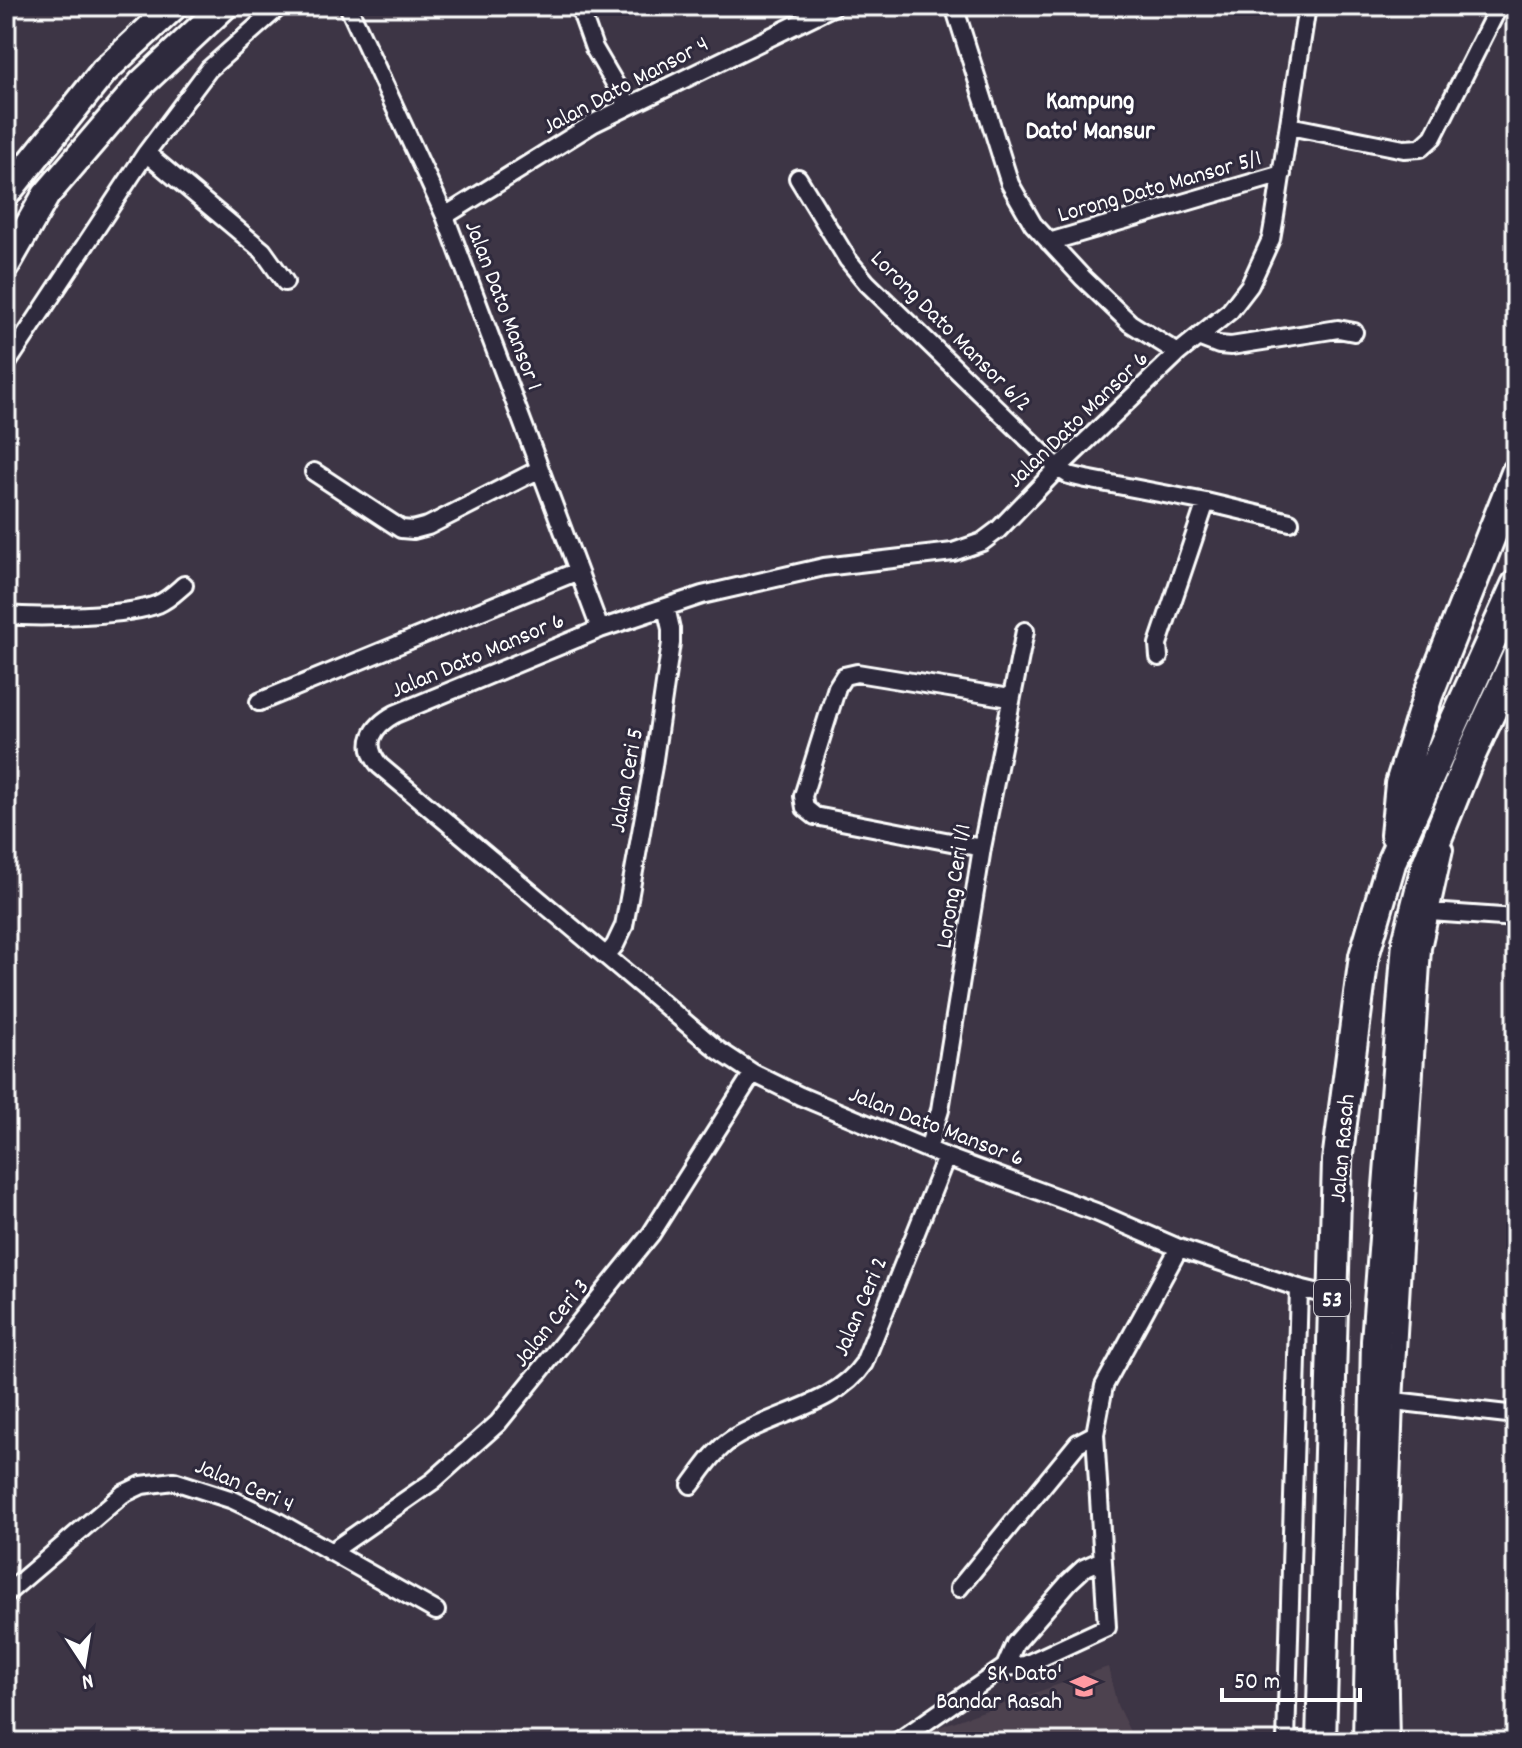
<svg xmlns="http://www.w3.org/2000/svg" width="1522" height="1748" font-family="Dekko,sans-serif">
	<style>
		.built { fill: #4e424f }
		.lines { fill: none; stroke-linecap: round; stroke-linejoin: round }
		.minor-casing { stroke: #fff; stroke-width: 22 }
		.primary-casing { stroke: #fff; stroke-width: 32 }
		.trunk-casing { stroke: #fff; stroke-width: 34 }
		.minor { stroke: #2f2a3d; stroke-width: 16 }
		.primary { stroke: #2f2a3d; stroke-width: 26 }
		.trunk { stroke: #2f2a3d; stroke-width: 28 }
		.labels { text-anchor: middle; stroke-width: 6; stroke-linejoin: round; paint-order: stroke }
		.shield { fill: #2f2a3d; stroke: #c1bfc5; stroke-width: 2 }
		.shield-label { font-size: 22px; font-weight: bold; fill: #fff }
		.street-label { font-size: 24px; fill: #fff; stroke: #2f2a3d }
		.poi-label { font-size: 24px; fill: #fff; stroke: #2f2a3d; text-anchor: end }
		.neighbourhood-label { font-size: 26px; font-weight: bold; fill: #fff; stroke: #2f2a3d }
	</style>
	<rect width="100%" height="100%" fill="#3d3545"/>
	<filter id="ink" filterUnits="userSpaceOnUse"><feTurbulence type="fractalNoise" baseFrequency=".0125" numOctaves="2"/><feDisplacementMap in="SourceGraphic" scale="16" xChannelSelector="R" yChannelSelector="G"/><feConvolveMatrix kernelMatrix="1 2 1 2 8 2 1 2 1" color-interpolation-filters="sRGB"/></filter>
	<g filter="url(#ink)">
		<path class="built" d="M 1108,1667 L 1117,1705 L 1135,1742 L 916,1742 L 936,1728 Z"/>
		<g class="lines">
			<g class="minor-casing">
				<path id="minor" d="M 348,6 L 445,216 L 600,629
					M 579,6 L 594,48 L 628,106
					M 954,6 L 1010,184 L 1033,224 L 1083,278 L 1130,323 L 1178,353
					M 1307,6 L 1274,222 L 1271,239 L 1250,285 L 1230,311 L 1178,353 L 1058,468 L 998,530 L 982,542 L 953,552 L 824,567 L 702,595 L 600,629 L 395,714 C 373,726 361,744 380,766 L 718,1050 L 753,1073 L 800,1096 L 946,1157 L 1096,1212 L 1179,1248 L 1299,1288 L 1332,1296
					M 1289,126 L 1404,149 L 1421,148 L 1433,137 L 1499,6
					M 146,153 L 263,251 L 285,282
					M 798,178 L 848,260 L 867,283 L 1058,468 L 1069,475 L 1086,479 L 1206,502 L 1290,522
					M 445,216 L 594,123 L 834,6
					M 1049,242 L 1282,174
					M 1198,337 L 1219,345 L 1231,346 L 1338,329 L 1354,332
					M 6,365 L 146,153 L 209,69 L 280,6
					M 314,472 L 401,529 L 413,530 L 428,526 L 540,469
					M 6,615 C 38,618 130,616 158,604 C 168,600 176,592 184,585
					M 1159,657 L 1158,644 L 1206,502
					M 259,702 L 578,571
					M 982,848 L 815,816 L 805,808 L 803,796 L 837,687 L 844,676 L 857,673 L 1010,698
					M 1430,912 L 1516,918
					M 606,956 L 615,945 L 624,926 L 653,766 L 671,643 L 671,629 L 666,607
					M 928,1149 L 940,1110 L 982,848 L 1025,631
					M 1394,1401 L 1516,1415
					M 691,1485 C 703,1469 715,1450 732,1439 C 774,1412 835,1406 864,1363 L 946,1157
					M 331,1552 L 433,1481 L 498,1423 L 651,1234 L 753,1073
					M 1102,1560 L 1084,1568 L 1069,1582 L 1015,1644 L 1005,1667 L 1025,1665 L 1107,1627 L 1095,1434 L 1104,1386 L 1179,1248
					M 959,1588 L 1078,1443 L 1095,1434
					M 6,1594 L 123,1494 L 142,1485 L 174,1481 L 233,1500 L 275,1520 L 436,1611
					M 1286,1740 L 1321,1741
					M 897,1742 L 1005,1667
					M 1286,1742 L 1299,1288
					M 1390,1742 L 1387,1594 L 1394,1401 L 1408,1164 L 1422,948 L 1444,849"/>
			</g>
			<g class="primary-casing">
				<path id="primary" d="M 6,194 L 104,71 L 174,6
					M 6,265 L 46,195 L 142,83 L 224,6"/>
			</g>
			<g class="trunk-casing">
				<path id="trunk" d="M 1395,835 L 1400,784 L 1428,695 L 1516,473
					M 1321,1742 L 1337,1161 L 1364,956 L 1392,860 L 1516,585
					M 1368,1742 L 1376,1341 L 1407,942 L 1426,866 L 1469,759 L 1516,658"/>
			</g>
			<use href="#minor" class="minor"/>
			<use href="#primary" class="primary"/>
			<use href="#trunk" class="trunk"/>
		</g>
	</g>
	<defs>
		<g id="school-bare" transform="scale(2.16)"><path d="M0-5L7-2L0 1L-7-2ZM-4 1L0 2.5L4 1V4Q0 6-4 4Z" fill="#ff9aa2" stroke="#2f2a3d" stroke-width="2.5" paint-order="stroke"/></g>
	</defs>
	<g fill-rule="evenodd">
		<use href="#school-bare" x="1084" y="1686"/>
	</g>
	<g class="labels">
		<rect class="shield" x="1314" y="1280" width="36" height="36" rx="6"/>
		<g class="shield-label">
			<text x="1332" y="1306">53</text>
		</g>
		<g class="street-label">
			<text transform="translate(625 84) rotate(-28)" y="8">Jalan Dato Mansor 4</text>
			<text transform="translate(1159 185) rotate(-16)" y="8">Lorong Dato Mansor 5/1</text>
			<text transform="translate(505 305) rotate(69)" y="8">Jalan Dato Mansor 1</text>
			<text transform="translate(952 330) rotate(45)" y="8">Lorong Dato Mansor 6/2</text>
			<text transform="translate(1077 418) rotate(-44)" y="8">Jalan Dato Mansor 6</text>
			<text transform="translate(477 654) rotate(-23)" y="8">Jalan Dato Mansor 6</text>
			<text transform="translate(625 780) rotate(-80)" y="8">Jalan Ceri 5</text>
			<text transform="translate(952 886) rotate(-81)" y="8">Lorong Ceri 1/1</text>
			<text transform="translate(937 1125) rotate(21)" y="8">Jalan Dato Mansor 6</text>
			<text transform="translate(1341 1148) rotate(-85)" y="8">Jalan Rasah</text>
			<text transform="translate(859 1306) rotate(-67)" y="8">Jalan Ceri 2</text>
			<text transform="translate(550 1322) rotate(-51)" y="8">Jalan Ceri 3</text>
			<text transform="translate(245 1484) rotate(23)" y="8">Jalan Ceri 4</text>
		</g>
		<g class="poi-label">
			<text x="1062" y="1680">SK Dato'<tspan x="1062" dy="28">Bandar Rasah</tspan></text>
		</g>
		<g class="neighbourhood-label">
			<text x="1090" y="108">Kampung<tspan x="1090" dy="30">Dato' Mansur</tspan></text>
		</g>
	</g>
	<rect width="1522" height="1748" fill="none" stroke="#2f2a3d" stroke-width="32"/>
	<rect x="16" y="16" width="1490" height="1716" fill="none" stroke="#fff" stroke-width="3" filter="url(#ink)"/>
	<g transform="translate(84 1664) rotate(168)" stroke="#2f2a3d" stroke-width="6" paint-order="stroke">
	<path d="M0-6L14 30L0 20L-14 30Z" fill="#ffffff"/>
	<text y="-12" font-size="22" font-weight="bold" text-anchor="middle" fill="#ffffff">N</text>
	</g>
	<path d="M1222 1688v12h138v-12" fill="none" stroke="#ffffff" stroke-width="4"/>
	<text x="1234" y="1688" font-size="24" fill="#ffffff" stroke="#2f2a3d" stroke-width="6" paint-order="stroke">50 m</text>
</svg>
